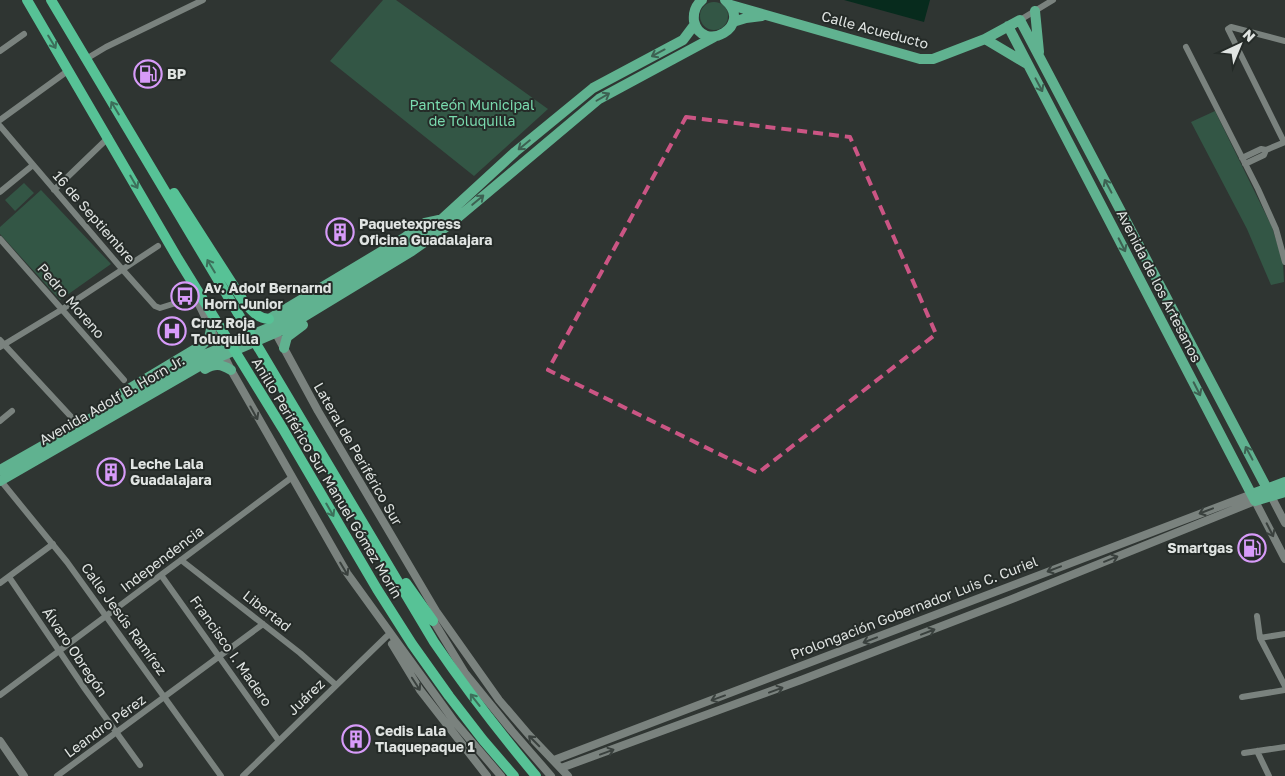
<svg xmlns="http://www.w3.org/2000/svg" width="1285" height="776" font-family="'Golos Text',sans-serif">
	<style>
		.green { fill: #335645 }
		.water { fill: #072b1d }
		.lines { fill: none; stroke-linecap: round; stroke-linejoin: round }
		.minor { stroke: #7a827e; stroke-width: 6 }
		.tertiary { stroke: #7a827e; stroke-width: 8 }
		.primary { stroke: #60b290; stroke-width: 10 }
		.trunk { stroke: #57c296; stroke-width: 10 }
		.oneway { stroke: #3c6f5a }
		.oneway2 { stroke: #3d6152 }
		.oneway3 { stroke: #3a413e }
		.marked { fill: none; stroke: #cb5584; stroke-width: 4; stroke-dasharray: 10 6; stroke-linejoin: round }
		.labels { text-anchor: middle; stroke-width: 4; stroke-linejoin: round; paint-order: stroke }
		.street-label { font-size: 14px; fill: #e0e4e2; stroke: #252b28 }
		.poi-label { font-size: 14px; font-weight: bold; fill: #e0e4e2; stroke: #252b28; text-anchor: start }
		.park-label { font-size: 14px; fill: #7adbaf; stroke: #252b28 }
	</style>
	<rect width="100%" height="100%" fill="#2f3532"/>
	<path class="green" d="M 383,0 L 396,0 L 548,109 L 474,176 L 330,61 Z
		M700 16a14 14 0 1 1 28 0a14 14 0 1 1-28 0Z
		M 1215,111 L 1272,227 L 1283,262 L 1284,282 L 1271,285 L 1247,229 L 1191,122 Z
		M 24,183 L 34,193 L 15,211 L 5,200 Z
		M 41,190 L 111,264 L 60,300 L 0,234 L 0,227 Z"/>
	<path class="water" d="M 844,0 L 930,0 L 924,22 Z"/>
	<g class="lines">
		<path class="minor" d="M 1020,20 L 1053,0
			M 1186,47 L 1258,189 L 1276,229 L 1285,262
			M 0,51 L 24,34
			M 86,59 L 106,47 L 203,0
			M 0,120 L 69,70
			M 0,126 L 122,269 L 155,306 L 160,308 L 176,303
			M 1284,142 L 1228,29 L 1231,27 L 1285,41
			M 1242,158 L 1261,149 L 1266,150 L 1285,142
			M 1245,164 L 1264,155 L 1266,150
			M 54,190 L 109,137
			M 0,192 L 33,165
			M 0,239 L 124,380
			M 0,340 L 75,421
			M 0,347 L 61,310 L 158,246
			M 0,421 L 12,411
			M 1,481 L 67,562 L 221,776
			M 181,560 L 300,653 L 336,685
			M 161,575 L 279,741
			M 9,577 L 85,689 L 140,765
			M 0,583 L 53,544
			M 1257,616 L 1260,638 L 1285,686
			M 1260,638 L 1285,634
			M 0,695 L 291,478
			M 1242,697 L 1285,690
			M 1257,751 L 1269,776
			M 1244,753 L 1285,747
			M 57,776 L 263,624
			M 243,776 L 387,636"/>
		<path class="tertiary" d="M 192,290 L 231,370 L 347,573 L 454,721 L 501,776
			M 273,328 L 318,411 L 436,611 L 499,700 L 529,735 L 568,776
			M 1271,496 L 1285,523
			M 431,617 L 465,673 L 512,731 L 551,776
			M 392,644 L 420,690 L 487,776
			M 0,741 L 24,776
			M 554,760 L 1252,494
			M 561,768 L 801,680 L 1012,599 L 1255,501 L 1285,559"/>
		<path class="primary" d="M 702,0 C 696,5 693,12 694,21 C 702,55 755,26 725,0
			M 731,5 L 920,59 L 933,59 L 985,39 L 1020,20 L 1271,496
			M 1035,11 L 1039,52
			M 733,22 L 746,18 L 762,16
			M 1008,26 L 1255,501 L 1285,492
			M 985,39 L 1027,64
			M 269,319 L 404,238 L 425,223 L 439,220
			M 284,348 L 287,337 L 303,325
			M 205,369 C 215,363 221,364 231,370
			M 122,393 L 202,345 L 209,338 L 211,329
			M 0,470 L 199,357 L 278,324 L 409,244 L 442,219 L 515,152 L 593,88 L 683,40 L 695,24
			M 0,481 L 203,364 L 282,330 L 412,251 L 449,225 L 599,99 L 714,37
			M 1252,494 L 1285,482"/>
		<path class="trunk" d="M 27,0 L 178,259 L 283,429 L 377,589 L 412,644 L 449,696 L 483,740 L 514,776
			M 51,0 L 434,642 C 466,689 500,733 536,776
			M 174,193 L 244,302 C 252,311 257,318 269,319
			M 406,583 L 433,621"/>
	</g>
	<defs><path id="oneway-shaft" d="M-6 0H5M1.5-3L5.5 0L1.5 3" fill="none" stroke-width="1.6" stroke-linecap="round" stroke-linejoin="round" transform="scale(1.25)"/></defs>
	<g class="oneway">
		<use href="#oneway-shaft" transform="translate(52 42) rotate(59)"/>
		<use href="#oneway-shaft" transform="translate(115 108) rotate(-121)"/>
		<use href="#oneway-shaft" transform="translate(134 182) rotate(60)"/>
		<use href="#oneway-shaft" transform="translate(211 266) rotate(-121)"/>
		<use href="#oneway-shaft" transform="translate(330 510) rotate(60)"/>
		<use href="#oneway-shaft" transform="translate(475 700) rotate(-128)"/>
	</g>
	<g class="oneway2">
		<use href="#oneway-shaft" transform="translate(658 53) rotate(152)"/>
		<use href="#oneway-shaft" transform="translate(1039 85) rotate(62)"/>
		<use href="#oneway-shaft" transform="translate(603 97) rotate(-30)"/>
		<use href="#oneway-shaft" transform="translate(524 145) rotate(141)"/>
		<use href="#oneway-shaft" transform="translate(1108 186) rotate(-118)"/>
		<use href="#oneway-shaft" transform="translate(478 200) rotate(-40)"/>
		<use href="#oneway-shaft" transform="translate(1122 245) rotate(63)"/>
		<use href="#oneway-shaft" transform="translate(1197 389) rotate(63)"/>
		<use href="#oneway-shaft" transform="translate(1249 453) rotate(-118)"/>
	</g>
	<g class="oneway3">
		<use href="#oneway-shaft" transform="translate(254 413) rotate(61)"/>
		<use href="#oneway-shaft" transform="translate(1206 511) rotate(159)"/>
		<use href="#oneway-shaft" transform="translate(1270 530) rotate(63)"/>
		<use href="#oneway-shaft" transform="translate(1111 559) rotate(-22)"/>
		<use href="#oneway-shaft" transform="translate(344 569) rotate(59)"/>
		<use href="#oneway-shaft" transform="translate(1054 569) rotate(159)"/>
		<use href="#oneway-shaft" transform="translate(928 632) rotate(-21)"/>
		<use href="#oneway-shaft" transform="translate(870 640) rotate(159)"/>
		<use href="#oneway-shaft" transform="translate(416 684) rotate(57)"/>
		<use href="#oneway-shaft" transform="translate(776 690) rotate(-20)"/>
		<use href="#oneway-shaft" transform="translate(718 698) rotate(160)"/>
		<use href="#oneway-shaft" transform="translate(534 741) rotate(-135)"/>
		<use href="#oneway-shaft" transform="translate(607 752) rotate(-20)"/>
	</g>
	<path class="marked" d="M 686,117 L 850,137 L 936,334 L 758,473 L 548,370 Z"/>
	<defs>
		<g id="fuel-ring" transform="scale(1.4375)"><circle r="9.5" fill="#252b28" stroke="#d79bf9" stroke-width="1.5"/><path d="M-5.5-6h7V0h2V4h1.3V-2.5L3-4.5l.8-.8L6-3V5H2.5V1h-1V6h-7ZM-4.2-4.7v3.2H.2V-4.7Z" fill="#d79bf9"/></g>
		<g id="building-ring" transform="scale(1.4375)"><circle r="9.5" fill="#252b28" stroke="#d79bf9" stroke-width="1.5"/><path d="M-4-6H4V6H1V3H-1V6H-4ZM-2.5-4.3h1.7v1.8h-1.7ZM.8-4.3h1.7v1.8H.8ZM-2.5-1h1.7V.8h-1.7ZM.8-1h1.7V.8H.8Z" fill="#d79bf9"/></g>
		<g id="bus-ring" transform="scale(1.4375)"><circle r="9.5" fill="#252b28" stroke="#d79bf9" stroke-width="1.5"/><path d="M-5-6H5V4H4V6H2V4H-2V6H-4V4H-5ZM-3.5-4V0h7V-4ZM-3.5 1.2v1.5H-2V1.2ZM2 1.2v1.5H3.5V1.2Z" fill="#d79bf9"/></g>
		<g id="hospital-ring" transform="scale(1.4375)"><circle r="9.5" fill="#252b28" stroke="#d79bf9" stroke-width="1.5"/><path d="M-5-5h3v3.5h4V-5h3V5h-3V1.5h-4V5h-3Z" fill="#d79bf9"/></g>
	</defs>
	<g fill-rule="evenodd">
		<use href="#fuel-ring" x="148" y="74"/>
		<use href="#building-ring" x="340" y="232"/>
		<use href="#bus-ring" x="185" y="296"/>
		<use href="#hospital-ring" x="172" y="331"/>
		<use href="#building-ring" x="111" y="472"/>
		<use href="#fuel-ring" x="1252" y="548"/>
		<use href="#building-ring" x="356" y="739"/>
	</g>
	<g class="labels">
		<g class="street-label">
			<text transform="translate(875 30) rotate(15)" y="5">Calle Acueducto</text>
			<text transform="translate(94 217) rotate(49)" y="5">16 de Septiembre</text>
			<text transform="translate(1159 286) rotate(63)" y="5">Avenida de los Artesanos</text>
			<text transform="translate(71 301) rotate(49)" y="5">Pedro Moreno</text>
			<text transform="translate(112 400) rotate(-30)" y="5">Avenida Adolf B. Horn Jr.</text>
			<text transform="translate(358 454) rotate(60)" y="5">Lateral de Periférico Sur</text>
			<text transform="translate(327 478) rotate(59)" y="5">Anillo Periférico Sur Manuel Gómez Morín</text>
			<text transform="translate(162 559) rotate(-37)" y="5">Independencia</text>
			<text transform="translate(914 608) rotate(-21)" y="5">Prolongación Gobernador Luis C. Curiel</text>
			<text transform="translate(267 611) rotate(38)" y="5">Libertad</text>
			<text transform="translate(124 619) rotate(54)" y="5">Calle Jesús Ramírez</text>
			<text transform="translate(231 651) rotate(55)" y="5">Francisco I. Madero</text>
			<text transform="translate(75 652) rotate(56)" y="5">Álvaro Obregón</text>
			<text transform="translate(306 697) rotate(-44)" y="5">Juárez</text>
			<text transform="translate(105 726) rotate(-36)" y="5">Leandro Pérez</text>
		</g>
		<g class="poi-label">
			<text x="167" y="79">BP</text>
			<text x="359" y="229">Paquetexpress<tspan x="359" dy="16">Oficina Guadalajara</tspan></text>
			<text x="204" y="293">Av. Adolf Bernarnd<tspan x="204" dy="16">Horn Junior</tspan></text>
			<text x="191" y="328">Cruz Roja<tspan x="191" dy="16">Toluquilla</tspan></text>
			<text x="130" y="469">Leche Lala<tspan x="130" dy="16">Guadalajara</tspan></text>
			<text x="1233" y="553" text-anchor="end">Smartgas</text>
			<text x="375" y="736">Cedis Lala<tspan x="375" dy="16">Tlaquepaque 1</tspan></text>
		</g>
		<g class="park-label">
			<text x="472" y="110">Panteón Municipal<tspan x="472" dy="16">de Toluquilla</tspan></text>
		</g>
	</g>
	<g transform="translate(1240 45) rotate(44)" stroke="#252b28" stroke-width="4" paint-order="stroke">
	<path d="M0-4L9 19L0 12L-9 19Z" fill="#e0e4e2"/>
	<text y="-8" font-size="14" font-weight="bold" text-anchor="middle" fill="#e0e4e2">N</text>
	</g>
</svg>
